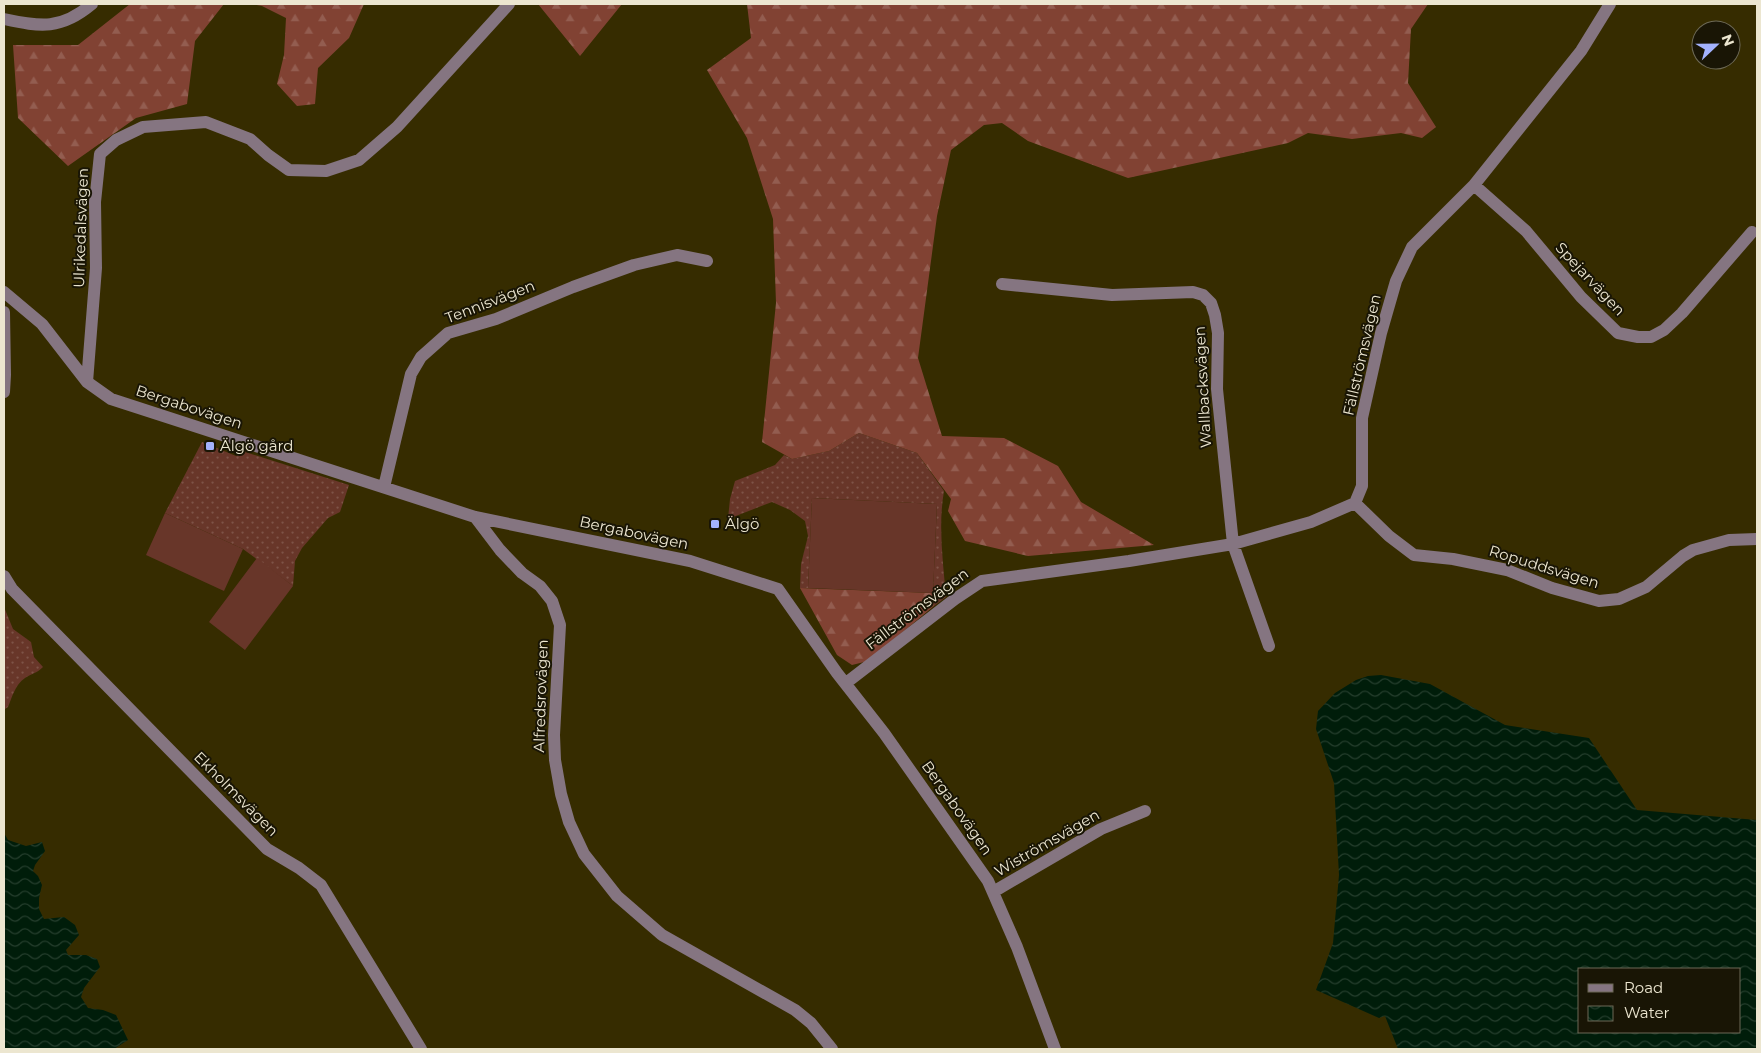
<svg xmlns="http://www.w3.org/2000/svg" width="1761" height="1053" font-family="Montserrat,sans-serif">
	<style>
		.grass { fill: url(#grass-dots) }
		.forest { fill: url(#forest-firs) }
		.pitch { fill: #683629 }
		.water { fill: url(#water-waves); fill-rule: evenodd }
		.lines { fill: none; stroke-linecap: round; stroke-linejoin: round }
		.minor { stroke: #857581; stroke-width: 12 }
		.poi-dot { fill: #a3b2fd; stroke: #191505; stroke-width: 2 }
		.labels { text-anchor: middle; stroke-width: 4; stroke-linejoin: round; paint-order: stroke }
		.street-label { font-size: 15px; fill: #ece6d0; stroke: #191505 }
		.poi-label { font-size: 15px; fill: #ece6d0; stroke: #191505; text-anchor: start }
	</style>
	<defs>
		<pattern id="grass-dots" width="8" height="8" patternUnits="userSpaceOnUse" patternTransform="scale(1.25)"><rect width="8" height="8" fill="#683629"/><path d="M2 2h.1M6 6h.1" fill="none" stroke="#7e5347" stroke-width="1.8" stroke-linecap="round"/></pattern>
		<pattern id="forest-firs" width="22" height="20" patternUnits="userSpaceOnUse" patternTransform="scale(1.25)"><rect width="22" height="20" fill="#814233"/><path d="M5 1l3.5 6h-7zM16 11l3.5 6h-7z" fill="#935d50"/></pattern>
		<pattern id="water-waves" width="16" height="10" patternUnits="userSpaceOnUse" patternTransform="scale(1.25)"><rect width="16" height="10" fill="#001d0a"/><path d="M0 5q4-4 8 0t8 0" fill="none" stroke="#253e2d"/></pattern>
	</defs>
	<rect width="100%" height="100%" fill="#362c00"/>
	<path class="grass" d="M 859,433 L 917,453 L 944,491 C 938,525 943,562 946,597 L 934,606 L 933,593 L 937,504 L 812,498 L 808,588 L 800,588 L 801,564 L 808,536 L 805,521 L 790,510 L 772,502 L 728,519 L 730,499 L 735,481 L 775,465 L 784,455 L 792,459 L 829,451 Z
		M 202,442 L 236,456 L 245,452 L 349,485 L 340,512 L 328,518 L 302,548 L 295,561 L 293,586 L 243,549 L 165,513 Z
		M 4,607 L 13,629 L 31,642 L 34,657 L 43,667 C 36,674 32,673 25,678 C 15,685 12,697 8,707 L 5,709 L 4,714 Z"/>
	<path class="forest" d="M 130,4 L 224,4 L 195,41 L 187,104 L 136,118 L 68,166 L 18,118 L 13,45 L 78,45 Z
		M 252,4 L 364,4 L 349,38 L 318,68 L 315,104 L 297,106 L 277,84 L 284,55 L 286,18 L 262,6 Z
		M 538,4 L 622,4 L 580,56 Z
		M 747,4 L 1428,4 L 1411,29 L 1408,83 L 1436,127 L 1422,138 L 1401,133 L 1352,139 L 1308,133 L 1288,143 L 1128,178 L 1028,141 L 1002,123 L 984,125 L 951,150 L 937,216 L 918,358 L 942,436 L 1004,438 L 1058,466 L 1081,502 L 1154,545 L 1028,556 L 965,541 L 948,511 L 951,499 L 917,453 L 859,433 L 829,451 L 792,459 L 762,442 L 776,303 L 773,219 L 747,138 L 707,70 L 751,38 Z
		M 800,588 L 933,593 L 934,606 L 868,661 L 852,665 L 837,655 Z"/>
	<path class="pitch" d="M 812,498 L 937,504 L 933,593 L 808,588 Z
		M 165,513 L 243,549 L 224,591 L 146,555 Z
		M 257,558 L 293,586 L 245,650 L 209,622 Z"/>
	<path class="water" d="M 1381,675 L 1430,684 L 1505,725 L 1589,738 L 1637,810 L 1757,820 L 1757,1049 L 1398,1049 L 1385,1016 L 1379,1018 L 1316,990 L 1333,943 L 1339,875 L 1334,783 L 1316,729 L 1318,711 L 1335,693 L 1356,680 L 1368,676 ZM 1580,969 L 1740,969 L 1740,1032 L 1580,1032 Z
		M 4,833 L 8,840 L 26,846 L 42,842 L 45,851 L 35,865 L 33,871 L 38,876 L 42,885 L 39,898 L 39,909 L 44,919 L 64,917 L 75,925 L 79,935 L 66,950 L 68,955 L 86,955 L 97,959 L 100,967 L 84,988 L 81,997 L 88,1008 L 103,1010 L 116,1015 L 128,1040 L 114,1049 L 4,1049 Z"/>
	<g class="lines">
		<path class="minor" d="M 4,19 C 41,27 61,30 92,4
			M 1474,185 L 1526,231 L 1581,297 L 1618,333 L 1638,337 L 1651,337 L 1664,330 L 1682,313 L 1752,232
			M 1002,284 L 1112,295 L 1193,292 L 1203,295 L 1211,303 L 1215,315 L 1218,333 L 1217,389 L 1233,544 L 1269,646
			M 4,292 L 42,324 L 87,382 L 111,399 L 475,517 L 690,561 L 778,589 L 837,673 L 884,733 L 988,881 L 1017,947 L 1055,1049
			M 4,312 L 5,375 L 4,392
			M 87,382 L 96,268 L 95,202 L 100,154 L 116,140 L 143,127 L 206,122 L 250,139 L 268,155 L 289,170 L 326,171 L 359,160 L 397,127 L 509,4
			M 384,487 L 411,374 L 421,357 L 448,333 L 496,319 L 573,287 L 634,265 L 677,255 L 707,261
			M 1355,503 L 1389,536 L 1414,555 L 1453,559 L 1507,570 L 1552,588 L 1599,601 L 1619,599 L 1646,587 L 1683,556 L 1693,550 L 1729,540 L 1757,539
			M 475,517 L 500,550 L 522,573 L 540,586 L 552,601 L 560,625 L 554,735 L 555,760 L 561,794 L 569,822 L 584,854 L 617,896 L 662,935 L 795,1010 L 811,1023 L 832,1049
			M 4,576 L 12,589 L 267,849 L 299,868 L 321,885 L 421,1049
			M 846,683 L 955,599 L 982,581 L 1129,561 L 1233,544 L 1311,522 L 1355,503 L 1362,486 L 1362,418 L 1381,333 L 1396,281 L 1412,247 L 1474,185 L 1581,51 L 1610,4
			M 993,892 L 1101,829 L 1145,811"/>
	</g>
	<g class="poi-dot">
		<rect x="205" y="441" width="10" height="10" rx="2.5"/>
		<rect x="710" y="519" width="10" height="10" rx="2.5"/>
	</g>
	<g class="labels">
		<g class="street-label">
			<text transform="translate(81 228) rotate(-88)" y="5">Ulrikedalsvägen</text>
			<text transform="translate(1590 279) rotate(47)" y="5">Spejarvägen</text>
			<text transform="translate(490 302) rotate(-21)" y="5">Tennisvägen</text>
			<text transform="translate(1362 355) rotate(-77)" y="5">Fällströmsvägen</text>
			<text transform="translate(1203 387) rotate(-93)" y="5">Wallbacksvägen</text>
			<text transform="translate(189 407) rotate(18)" y="5">Bergabovägen</text>
			<text transform="translate(634 533) rotate(12)" y="5">Bergabovägen</text>
			<text transform="translate(1544 567) rotate(17)" y="5">Ropuddsvägen</text>
			<text transform="translate(917 609) rotate(-37)" y="5">Fällströmsvägen</text>
			<text transform="translate(541 696) rotate(-88)" y="5">Alfredsrovägen</text>
			<text transform="translate(236 794) rotate(45)" y="5">Ekholmsvägen</text>
			<text transform="translate(957 808) rotate(55)" y="5">Bergabovägen</text>
			<text transform="translate(1047 843) rotate(-30)" y="5">Wiströmsvägen</text>
		</g>
		<g class="poi-label">
			<text x="220" y="451">Älgö gård</text>
			<text x="725" y="529">Älgö</text>
		</g>
	</g>
	<rect width="1761" height="1053" fill="none" stroke="#ece6d0" stroke-width="10"/>
	<rect x="1578" y="968" width="162" height="65" fill="#191505" stroke="#6d6956"/>
	<rect x="1588" y="984" width="25" height="8" fill="#857581" stroke="#6d6956"/>
	<text x="1624" y="993" font-size="15" fill="#ece6d0">Road</text>
	<rect x="1588" y="1006" width="25" height="15" fill="url(#water-waves)" stroke="#6d6956"/>
	<text x="1624" y="1018" font-size="15" fill="#ece6d0">Water</text>
	<g transform="translate(1716 45) rotate(68)"><circle r="24" fill="#191505" stroke="#6d6956"/>
	<path d="M0-4L9 19L0 12L-9 19Z" fill="#a3b2fd"/>
	<text y="-8" font-size="14" font-weight="bold" text-anchor="middle" fill="#ece6d0">N</text>
	</g>
</svg>
